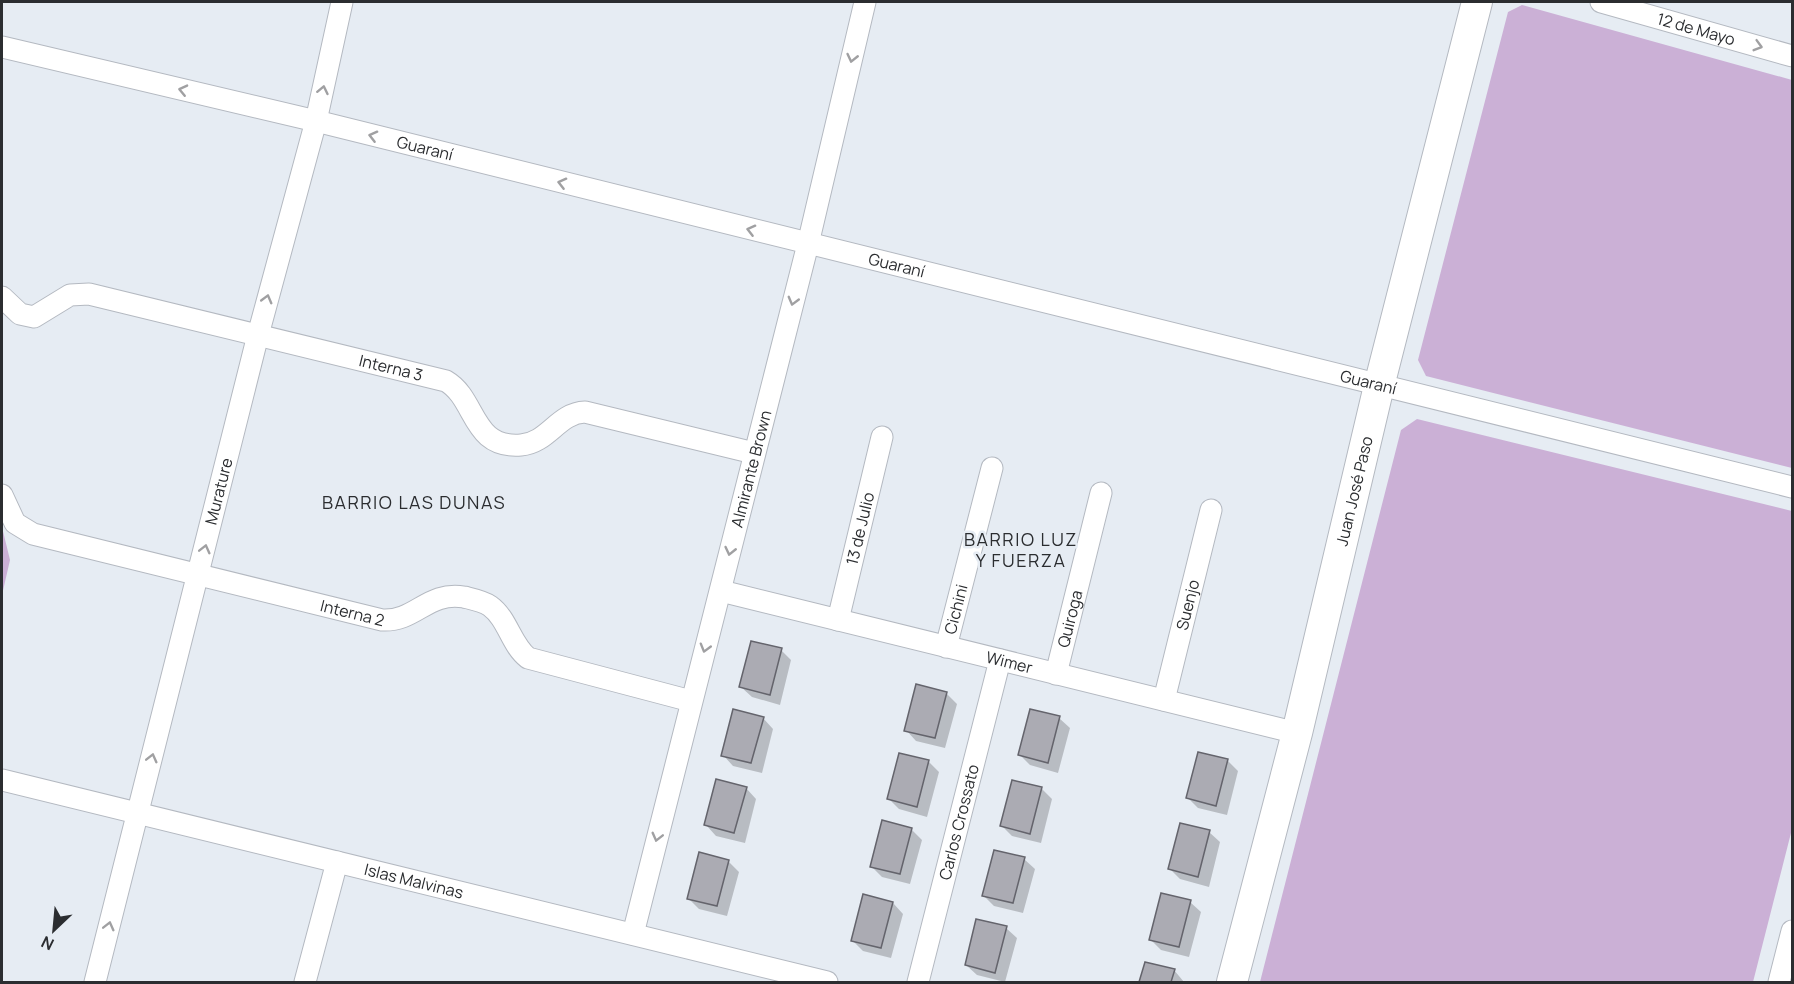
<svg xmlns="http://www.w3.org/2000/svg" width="1794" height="984" font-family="Manrope,sans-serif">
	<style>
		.green { fill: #cbb0d6 }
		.shadow { fill: #0003 }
		.building { fill: #ababb3; stroke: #64646c; stroke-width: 1.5 }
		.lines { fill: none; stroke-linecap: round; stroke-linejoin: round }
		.street-casing { stroke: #b4b9c1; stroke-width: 23 }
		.secondary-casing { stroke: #b4b9c1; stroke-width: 32 }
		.street { stroke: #fff; stroke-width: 21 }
		.secondary { stroke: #fff; stroke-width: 30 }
		.oneway { stroke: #a0a0a2 }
		.labels { text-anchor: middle; stroke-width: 5; stroke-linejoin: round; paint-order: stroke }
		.street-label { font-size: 16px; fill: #2b2d30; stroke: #e6ecf3 }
		.neighbourhood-label { font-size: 18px; letter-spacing: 1.5px; fill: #2b2d30; stroke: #e6ecf3 }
	</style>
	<rect width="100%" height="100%" fill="#e6ecf3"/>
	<path class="green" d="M 1522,5 L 1792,80 L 1792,468 L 1426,376 L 1418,360 L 1508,12 Z
		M 1417,419 L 1792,511 L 1792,829 L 1753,982 L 1260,982 L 1401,430 Z
		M 2,527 L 10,560 L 2,595 Z"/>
	<path class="shadow" d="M 781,650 L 791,660 L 780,705 L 752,697 L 741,687 Z
		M 946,693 L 957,704 L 945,748 L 916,741 L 906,730 Z
		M 763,718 L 773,729 L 762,773 L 733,766 L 723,755 Z
		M 1059,718 L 1070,728 L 1058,773 L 1030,765 L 1020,755 Z
		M 1200,753 L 1228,761 L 1238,771 L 1227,815 L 1198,808 L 1188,798 Z
		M 900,755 L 929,762 L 939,772 L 927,817 L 899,809 L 889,799 Z
		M 1013,781 L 1042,789 L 1052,799 L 1041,843 L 1012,836 L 1002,826 Z
		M 746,788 L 756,799 L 745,843 L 716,836 L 706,825 Z
		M 911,829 L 922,840 L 910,884 L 882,877 L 871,866 Z
		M 1209,832 L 1220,842 L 1209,887 L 1180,879 L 1170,869 Z
		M 1024,859 L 1035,869 L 1023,913 L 994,906 L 984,896 Z
		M 728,861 L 739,872 L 727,916 L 699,909 L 688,898 Z
		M 1190,902 L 1201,912 L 1189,957 L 1161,950 L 1150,939 Z
		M 893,903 L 903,914 L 891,958 L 863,951 L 852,940 Z
		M 1006,928 L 1017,938 L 1005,982 L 977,975 L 966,965 Z
		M 1146,963 L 1174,970 L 1184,982 L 1141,982 Z"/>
	<path class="building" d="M 751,641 L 782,648 L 770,695 L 739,687 Z
		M 916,684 L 947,692 L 935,738 L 904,731 Z
		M 733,709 L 764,717 L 751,763 L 721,756 Z
		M 1030,709 L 1060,716 L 1048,763 L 1018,755 Z
		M 1198,752 L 1228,759 L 1216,806 L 1186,798 Z
		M 899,753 L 929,760 L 917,807 L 887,799 Z
		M 716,779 L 747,787 L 734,833 L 704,825 Z
		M 1012,780 L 1042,787 L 1030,834 L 1000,826 Z
		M 882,820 L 912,828 L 900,874 L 870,867 Z
		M 1180,823 L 1210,830 L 1198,877 L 1168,869 Z
		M 994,850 L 1025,857 L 1013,903 L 982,896 Z
		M 699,852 L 729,860 L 717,906 L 687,899 Z
		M 1161,893 L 1191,900 L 1179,947 L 1149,940 Z
		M 863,894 L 893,902 L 881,948 L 851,941 Z
		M 976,919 L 1007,926 L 995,973 L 965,965 Z
		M 1145,962 L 1175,969 L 1171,982 L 1139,982 Z"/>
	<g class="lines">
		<g class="street-casing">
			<g id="street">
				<path id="s1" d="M 1601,2 L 1792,56"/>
				<path id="s2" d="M 2,47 L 316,121 L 1792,487"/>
				<path id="s3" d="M 2,297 L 20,314 L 34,317 L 70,295 L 89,294 L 446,381 C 477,399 471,449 521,445 C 548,443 558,413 585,412 L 754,453"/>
				<path id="s4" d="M 2,495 L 15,523 L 33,534 L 382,620 C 416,622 427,591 464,597 C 472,599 483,601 490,606 C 508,619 511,645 528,658 L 691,701"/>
				<path id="s5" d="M 721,591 L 1297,733"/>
				<path id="s6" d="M 838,620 L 882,437"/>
				<path id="s7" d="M 946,647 L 992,468"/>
				<path id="s8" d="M 1056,674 L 1101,493"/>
				<path id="s9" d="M 1164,700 L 1211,510"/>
				<path id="s10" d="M 2,780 L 827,982"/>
				<path id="s11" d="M 633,934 L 808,244 L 865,2"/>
				<path id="s12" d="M 95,982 L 258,335 L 316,121 L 342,2"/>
				<path d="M 305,982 L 337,862"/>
				<path id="s13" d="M 918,982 L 1000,660"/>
				<path d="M 1779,982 L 1792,931"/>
			</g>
		</g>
		<g class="secondary-casing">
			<g id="secondary">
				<path id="s14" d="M 1232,982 L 1297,733 L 1379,386 L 1477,2"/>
			</g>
		</g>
		<use href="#street" class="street"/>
		<use href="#secondary" class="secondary"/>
	</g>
	<defs><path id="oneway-chevron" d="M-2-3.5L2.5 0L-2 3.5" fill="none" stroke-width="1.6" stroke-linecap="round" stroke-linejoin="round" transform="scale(1.5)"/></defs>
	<g class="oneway">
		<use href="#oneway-chevron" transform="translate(1758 46) rotate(16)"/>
		<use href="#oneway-chevron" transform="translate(852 58) rotate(103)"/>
		<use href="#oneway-chevron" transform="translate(183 90) rotate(-167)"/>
		<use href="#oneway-chevron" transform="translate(323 90) rotate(-78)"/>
		<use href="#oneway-chevron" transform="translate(373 136) rotate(-166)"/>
		<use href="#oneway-chevron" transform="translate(562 183) rotate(-166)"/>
		<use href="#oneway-chevron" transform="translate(751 230) rotate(-166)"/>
		<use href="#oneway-chevron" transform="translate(267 299) rotate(-75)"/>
		<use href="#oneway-chevron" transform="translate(793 301) rotate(105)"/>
		<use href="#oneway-chevron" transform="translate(205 549) rotate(-76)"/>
		<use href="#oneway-chevron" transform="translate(730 551) rotate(103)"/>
		<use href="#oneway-chevron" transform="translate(705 648) rotate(106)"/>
		<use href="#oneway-chevron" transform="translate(152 758) rotate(-76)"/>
		<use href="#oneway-chevron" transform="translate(657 837) rotate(104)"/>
		<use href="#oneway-chevron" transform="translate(109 926) rotate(-76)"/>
	</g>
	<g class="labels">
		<g class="street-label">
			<text dy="6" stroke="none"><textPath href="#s1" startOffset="99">12 de Mayo</textPath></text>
			<text dy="6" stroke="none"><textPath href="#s2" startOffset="435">Guaraní</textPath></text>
			<text dy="6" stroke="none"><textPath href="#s2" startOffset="921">Guaraní</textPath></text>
			<text dy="6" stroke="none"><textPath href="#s3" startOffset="411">Interna 3</textPath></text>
			<text dy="6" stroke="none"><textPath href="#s2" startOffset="1407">Guaraní</textPath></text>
			<text dy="6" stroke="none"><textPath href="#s11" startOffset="480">Almirante Brown</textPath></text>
			<text dy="6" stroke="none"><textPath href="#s12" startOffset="506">Murature</textPath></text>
			<text dy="6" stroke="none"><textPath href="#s14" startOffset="506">Juan José Paso</textPath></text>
			<text dy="6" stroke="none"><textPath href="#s6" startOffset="94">13 de Julio</textPath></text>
			<text dy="6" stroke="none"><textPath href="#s9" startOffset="98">Suenjo</textPath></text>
			<text dy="6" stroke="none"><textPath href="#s7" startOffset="39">Cichini</textPath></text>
			<text dy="6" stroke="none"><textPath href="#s4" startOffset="381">Interna 2</textPath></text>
			<text dy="6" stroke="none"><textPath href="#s8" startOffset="57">Quiroga</textPath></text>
			<text dy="6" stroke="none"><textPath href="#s5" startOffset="297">Wimer</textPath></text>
			<text dy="6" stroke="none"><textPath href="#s13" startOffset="165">Carlos Crossato</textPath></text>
			<text dy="6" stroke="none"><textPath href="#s10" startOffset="424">Islas Malvinas</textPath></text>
		</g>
		<g class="neighbourhood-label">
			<text x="414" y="509">BARRIO LAS DUNAS</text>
			<text x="1021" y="546">BARRIO LUZ<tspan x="1021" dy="21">Y FUERZA</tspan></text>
		</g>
	</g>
	<rect width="1794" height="984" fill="none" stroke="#2b2d30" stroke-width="6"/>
	<g transform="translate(54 930) rotate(206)" stroke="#e6ecf3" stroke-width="4.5" paint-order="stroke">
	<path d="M0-4.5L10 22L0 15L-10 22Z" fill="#2b2d30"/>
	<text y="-9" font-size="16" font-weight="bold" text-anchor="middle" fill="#2b2d30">N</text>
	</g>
</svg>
